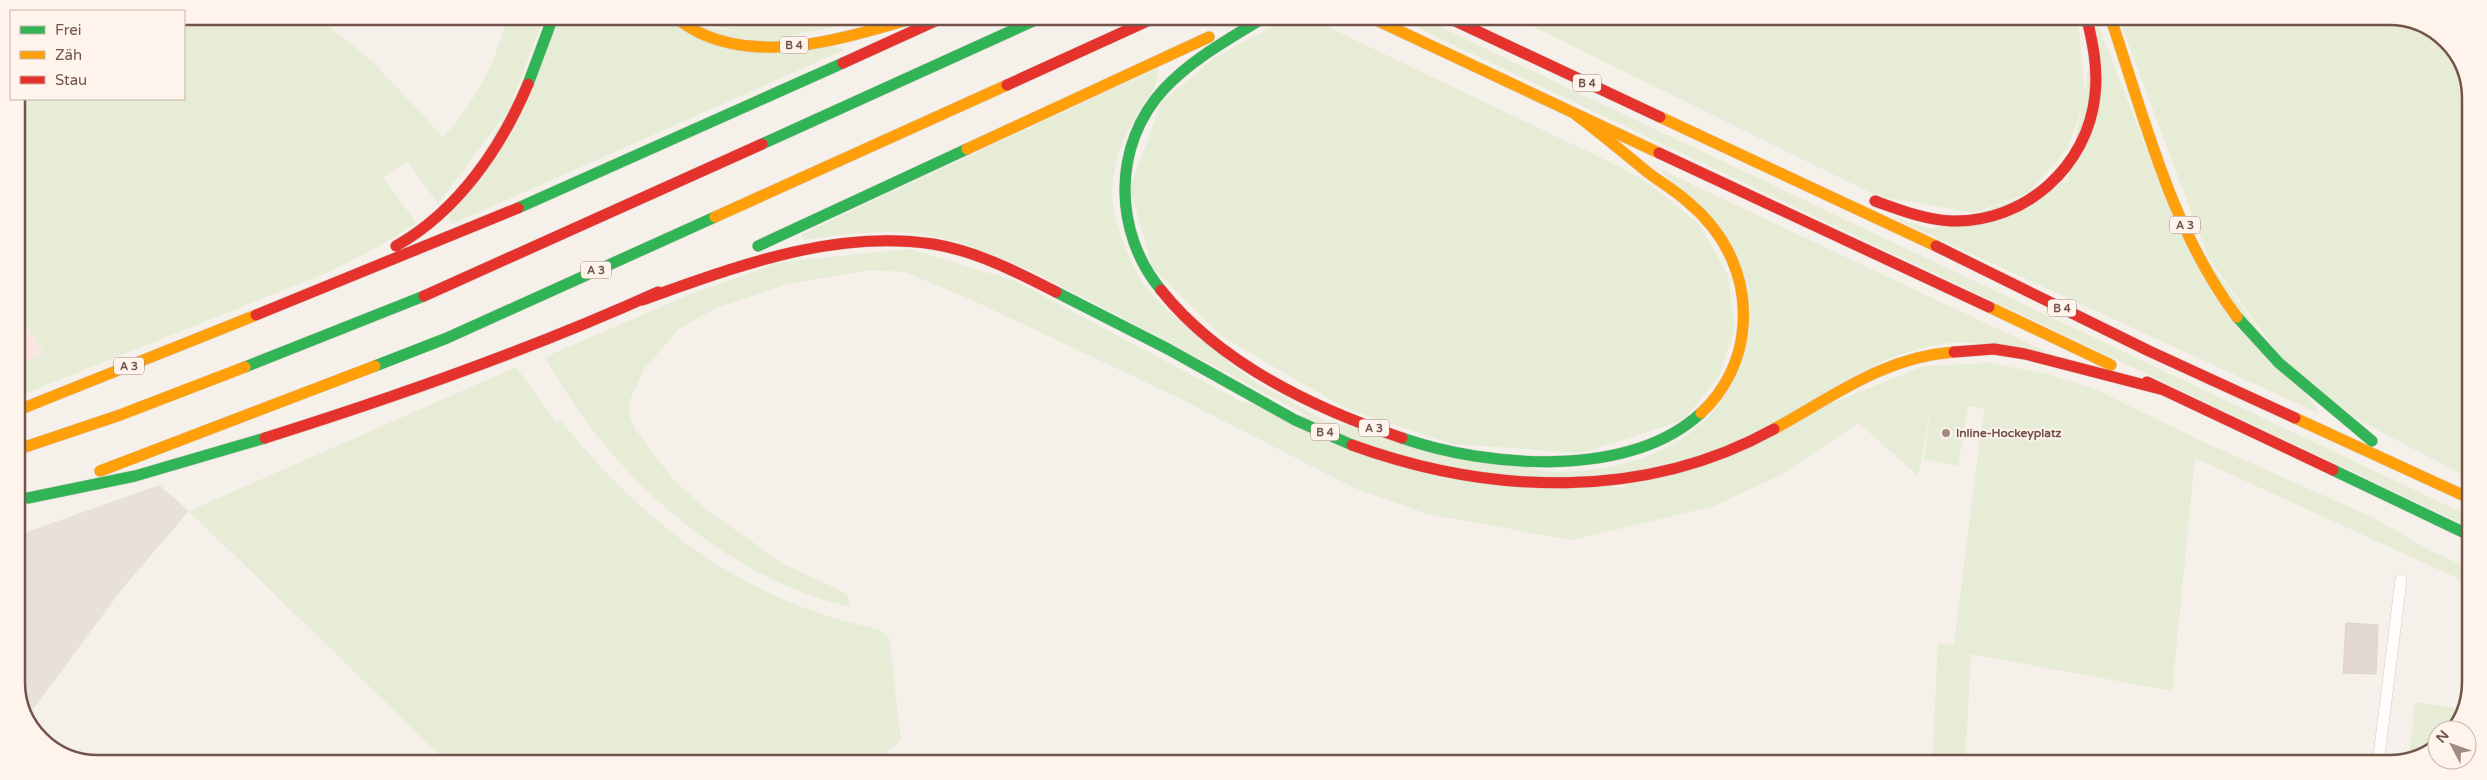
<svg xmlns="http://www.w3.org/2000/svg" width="2487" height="780" font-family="'Varela Round',sans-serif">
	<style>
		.commercial { fill: #f9e6e1 }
		.industrial { fill: #e8e0db }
		.green { fill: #e6ecd5 }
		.building { fill: #e3d8d2; stroke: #dfd2cd }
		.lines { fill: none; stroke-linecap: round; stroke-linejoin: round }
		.lane-casing { stroke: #d5ccc7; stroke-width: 12 }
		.fast-casing { stroke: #d8cdca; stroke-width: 12 }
		.slow-casing { stroke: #d8cdca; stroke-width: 12 }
		.jam-casing { stroke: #d8cdca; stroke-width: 12 }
		.lane { stroke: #fefdfc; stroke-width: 11 }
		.fast { stroke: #30b455; stroke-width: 11 }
		.slow { stroke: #ff9f0a; stroke-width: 11 }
		.jam { stroke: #e5322d; stroke-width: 11 }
		.poi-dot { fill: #a18b83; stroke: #fef4eb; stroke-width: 2 }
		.labels { text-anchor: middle; stroke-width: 4; stroke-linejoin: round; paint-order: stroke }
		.shield { fill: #fef4eb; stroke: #9d847b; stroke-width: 1 }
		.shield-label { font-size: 11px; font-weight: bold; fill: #73544b }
		.poi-label { font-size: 12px; font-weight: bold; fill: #73544b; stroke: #fef4eb; text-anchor: start }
		.rim { fill: none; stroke: #73544b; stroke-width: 2.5 }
	</style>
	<rect width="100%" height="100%" fill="#f6f0ea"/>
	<path class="commercial" d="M 16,313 L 45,352 L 16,368 Z"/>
	<path class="industrial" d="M 159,485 L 189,511 L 122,589 L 28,716 L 16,688 L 16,536 Z"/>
	<path class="green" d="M 184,16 L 317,17 L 373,62 L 443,137 C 476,102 495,63 508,17 L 544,17 L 509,109 L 438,204 L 407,161 L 383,177 L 416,223 L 374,249 L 331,271 L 16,397 L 16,368 L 45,352 L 16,313 L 16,99 L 184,99 Z
		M 560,17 L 662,17 L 667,21 L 846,49 L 452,224 L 448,218 Z
		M 685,17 L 886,17 L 766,40 Z
		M 1294,18 L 1309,18 L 1614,164 L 1644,180 L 1699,224 L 1728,275 L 1735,328 L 1720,374 L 1684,420 L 1582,453 L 1452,444 L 1347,409 L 1221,336 L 1152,267 L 1130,188 L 1161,103 L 1214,58 L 1268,29 Z
		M 1397,18 L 1421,18 L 2469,516 L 2469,527 Z
		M 1516,18 L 2078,19 L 2085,99 L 2067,149 L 2028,193 L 1973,213 L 1877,196 Z
		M 2119,19 L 2410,19 L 2451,44 L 2471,92 L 2469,478 L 2360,421 L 2283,360 L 2209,259 Z
		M 2097,22 L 2170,209 L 2320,414 L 1889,216 L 1932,229 L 2068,181 Z
		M 1158,68 C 1159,86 1150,95 1140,109 C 1121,140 1106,178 1115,215 C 1120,237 1129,260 1141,280 C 1156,303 1178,319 1200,337 C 1216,350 1232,366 1249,378 C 1262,387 1277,393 1290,401 C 1305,409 1320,419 1336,426 C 1443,470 1638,512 1720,403 C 1735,382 1746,360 1749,334 C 1759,257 1709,208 1653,166 L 2085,370 C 2040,356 1991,337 1942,344 C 1872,354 1816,402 1754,433 C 1717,451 1678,463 1637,470 C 1554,484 1471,474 1392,448 C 1376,443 1359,439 1344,432 C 1301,414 1259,390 1218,368 C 1158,336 1098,305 1038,274 C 997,256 956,237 911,233 C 875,230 840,235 805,240 L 800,235 Z
		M 909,249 L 1013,280 L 1242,402 L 1620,488 L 1924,366 L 1988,363 L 2044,373 L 2095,389 L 2197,439 L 2374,518 L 2431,551 L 2468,568 L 2468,583 L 2195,458 L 2172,691 L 1971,654 L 1965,763 L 1932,763 L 1938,644 L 1954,645 L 1984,408 L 1968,406 L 1958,466 L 1924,459 L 1932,402 L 1918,476 L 1859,423 L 1782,474 L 1714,506 L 1572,540 L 1427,514 L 1352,487 L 1175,396 L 972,300 L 905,272 L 870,270 L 787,284 L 714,309 L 679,329 L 644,369 L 630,400 L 629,414 L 635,429 L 672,478 L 704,508 L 784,564 L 847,594 L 851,607 C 722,578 607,471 545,357 L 691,294 L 782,262 Z
		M 516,367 L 556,422 L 560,420 C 647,527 744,601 880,630 L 889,637 L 901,740 L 875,762 L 446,761 L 189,511 Z
		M 2415,702 L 2464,709 L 2450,730 L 2437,730 L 2437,748 L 2409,757 Z"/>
	<path class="building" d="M 2346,623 L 2378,625 L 2376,674 L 2343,673 Z"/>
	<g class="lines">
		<g class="lane-casing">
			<path id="lane" d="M 2378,764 L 2401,580"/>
		</g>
		<g class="fast-casing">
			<path id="fast" d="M 528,84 L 553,17
				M 762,144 L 1042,17
				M 518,208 L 843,63
				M 758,246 L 967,149
				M 1161,290 C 1113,232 1112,145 1164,89 C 1192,59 1229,39 1263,18
				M 1056,292 L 1168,349 L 1295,420 L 1352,445
				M 2237,317 L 2279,363 L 2372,441
				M 375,366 L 447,338 L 715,217
				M 245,367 L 424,296
				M 1402,438 C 1488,468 1629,479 1701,413
				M 2333,470 L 2469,535
				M 28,498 L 135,476 L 265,438"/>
		</g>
		<g class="slow-casing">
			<path id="slow" d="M 674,17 C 682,22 691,29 700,33 C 764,63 840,39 904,21
				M 1372,18 L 1659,153
				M 2111,19 C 2145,120 2172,231 2237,317
				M 1575,114 C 1599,132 1623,152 1646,171 C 1660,182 1676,191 1689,203 C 1726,234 1747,278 1743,326 C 1741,359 1725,391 1701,413
				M 1660,117 L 1936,246
				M 967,149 L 1209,37
				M 715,217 L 1007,85
				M 1989,307 L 2111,365
				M 16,411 L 256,315
				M 2295,418 L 2469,498
				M 1774,429 C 1834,396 1884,357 1954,352
				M 16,450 L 120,415 L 245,367
				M 100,471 L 375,366"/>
		</g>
		<g class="jam-casing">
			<path id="jam" d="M 1449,18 L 1660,117
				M 843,63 L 944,17
				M 1007,85 L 1154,18
				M 1659,153 L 1989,307
				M 1875,201 C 1900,210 1926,220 1952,221 C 2025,223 2088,166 2095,95 C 2098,69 2093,44 2087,19
				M 396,246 C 458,211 501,148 528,84
				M 1936,246 L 2149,351 L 2295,418
				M 1161,290 C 1220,364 1315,409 1402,438
				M 424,296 L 762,144
				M 642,300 C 736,267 832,229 933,244 C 976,251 1017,272 1056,292
				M 256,315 L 518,208
				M 1954,352 L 1994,349 L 2025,354 L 2164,390
				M 2147,382 L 2333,470
				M 265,438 C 399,396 530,350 658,292
				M 1352,445 C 1490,495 1644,501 1774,429"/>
		</g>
		<use href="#lane" class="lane"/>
		<use href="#fast" class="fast"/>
		<use href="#slow" class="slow"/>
		<use href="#jam" class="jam"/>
	</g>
	<circle class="poi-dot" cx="1946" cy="433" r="5"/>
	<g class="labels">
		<g class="shield">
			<rect x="780" y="36.5" width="28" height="17" rx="4"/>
			<rect x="1573" y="74.5" width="28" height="17" rx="4"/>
			<rect x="2170" y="216.5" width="30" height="17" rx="4"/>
			<rect x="581" y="261.5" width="30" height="17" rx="4"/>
			<rect x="2048" y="299.5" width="28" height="17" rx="4"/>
			<rect x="114" y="357.5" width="30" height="17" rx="4"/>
			<rect x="1359" y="419.5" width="30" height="17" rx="4"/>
			<rect x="1311" y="423.5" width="28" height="17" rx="4"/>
		</g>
		<g class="shield-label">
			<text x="794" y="49">B 4</text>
			<text x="1587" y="87">B 4</text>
			<text x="2185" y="229">A 3</text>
			<text x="596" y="274">A 3</text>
			<text x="2062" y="312">B 4</text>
			<text x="129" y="370">A 3</text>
			<text x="1374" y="432">A 3</text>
			<text x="1325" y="436">B 4</text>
		</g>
		<g class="poi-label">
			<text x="1956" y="437">Inline-Hockeyplatz</text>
		</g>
	</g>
	<path d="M0 0H2487V780H0ZM98 25H2389A73 73 0 0 1 2462 98V682A73 73 0 0 1 2389 755H98A73 73 0 0 1 25 682V98A73 73 0 0 1 98 25Z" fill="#fef4eb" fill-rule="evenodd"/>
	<path class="rim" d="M98 25H2389A73 73 0 0 1 2462 98V682A73 73 0 0 1 2389 755H98A73 73 0 0 1 25 682V98A73 73 0 0 1 98 25Z"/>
	<rect x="10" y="10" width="175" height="90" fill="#fef4eb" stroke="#c6b4ab"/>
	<rect x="20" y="26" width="25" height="8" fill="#30b455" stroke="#c6b4ab"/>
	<text x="55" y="35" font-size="15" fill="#73544b">Frei</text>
	<rect x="20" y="51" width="25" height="8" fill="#ff9f0a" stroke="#c6b4ab"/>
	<text x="55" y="60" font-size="15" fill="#73544b">Zäh</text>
	<rect x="20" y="76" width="25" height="8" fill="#e5322d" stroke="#c6b4ab"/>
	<text x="55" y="85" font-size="15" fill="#73544b">Stau</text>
	<g transform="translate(2452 745) rotate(311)"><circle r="24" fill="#fef4eb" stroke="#c6b4ab"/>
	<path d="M0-4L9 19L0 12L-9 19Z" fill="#a18b83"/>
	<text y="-8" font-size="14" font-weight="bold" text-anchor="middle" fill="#73544b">N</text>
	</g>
</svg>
